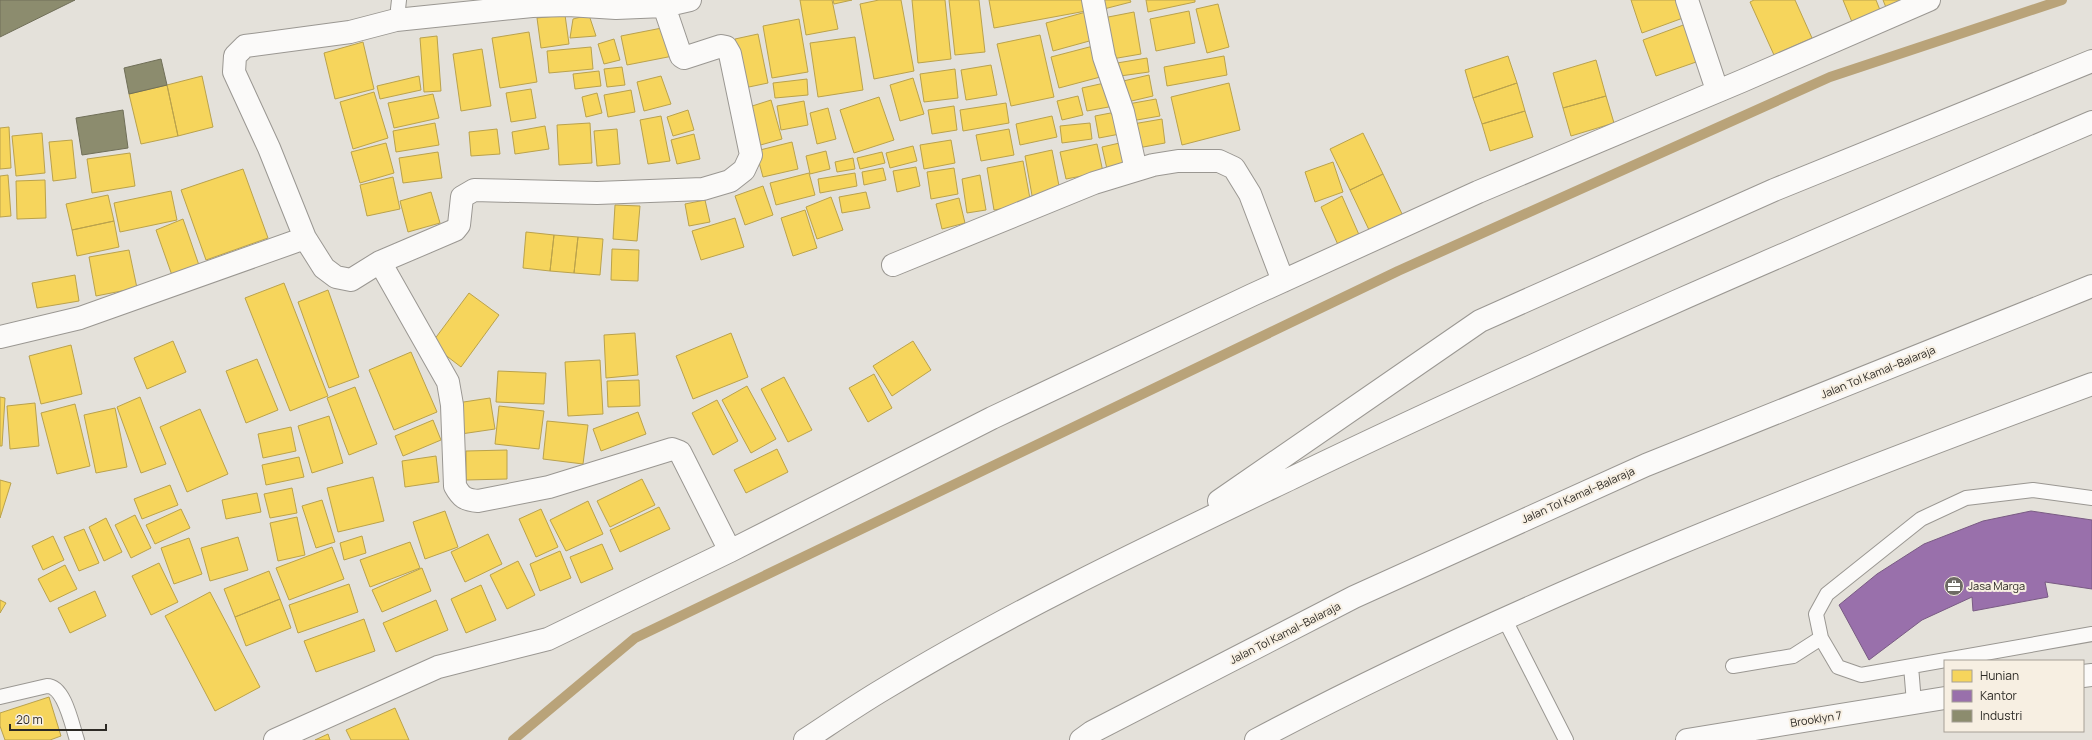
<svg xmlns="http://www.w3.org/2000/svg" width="2092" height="740" font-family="Manrope,sans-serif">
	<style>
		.homes { fill: #f6d55c; stroke: #baa24c }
		.offices { fill: #9970ab; stroke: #795b83 }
		.industry { fill: #8c8c6e; stroke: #706f58 }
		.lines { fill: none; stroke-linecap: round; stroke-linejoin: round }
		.stream { stroke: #b9a379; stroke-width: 10 }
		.service-casing { stroke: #9a9792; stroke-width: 16 }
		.minor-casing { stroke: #9a9792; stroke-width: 24 }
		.motorway-casing { stroke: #9a9792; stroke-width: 24 }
		.service { stroke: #fbfaf9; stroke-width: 14 }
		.minor { stroke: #fbfaf9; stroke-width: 22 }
		.motorway { stroke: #fbfaf9; stroke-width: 22 }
		.labels { text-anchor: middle; stroke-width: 4; stroke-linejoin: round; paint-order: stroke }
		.street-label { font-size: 11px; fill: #2d2a25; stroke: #f7efe2 }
		.poi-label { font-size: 11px; fill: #2d2a25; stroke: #f7efe2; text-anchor: start }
	</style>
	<rect width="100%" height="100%" fill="#e4e1da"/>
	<path class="homes" d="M 800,0 L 832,0 L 838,29 L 806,35 Z
		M 833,0 L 852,0 L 834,4 Z
		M 879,0 L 901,0 L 914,71 L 874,79 L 860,4 Z
		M 912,0 L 945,0 L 951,59 L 918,63 Z
		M 949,0 L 979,0 L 985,52 L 955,55 Z
		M 989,0 L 1084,0 L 1086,11 L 994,28 Z
		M 1097,0 L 1130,0 L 1131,2 L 1100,10 Z
		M 1146,0 L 1195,0 L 1195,2 L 1148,12 Z
		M 1631,0 L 1677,0 L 1683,18 L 1642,33 Z
		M 1754,0 L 1795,0 L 1812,38 L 1774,55 L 1750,2 Z
		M 1843,0 L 1876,0 L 1880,10 L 1852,22 Z
		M 1883,0 L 1909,0 L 1887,10 Z
		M 1218,4 L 1229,47 L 1207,53 L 1196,9 Z
		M 1189,11 L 1195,43 L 1156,51 L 1150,19 Z
		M 1086,12 L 1093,40 L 1053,51 L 1046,23 Z
		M 1134,12 L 1141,54 L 1106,60 L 1098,19 Z
		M 565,15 L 569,44 L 541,48 L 537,18 Z
		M 589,15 L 596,36 L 570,38 L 573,19 Z
		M 799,19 L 808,72 L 772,78 L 763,26 Z
		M 1686,24 L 1699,61 L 1656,76 L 1643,40 Z
		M 667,27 L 673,56 L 627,65 L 621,36 Z
		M 529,32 L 537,82 L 500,88 L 492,38 Z
		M 758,34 L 768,83 L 744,88 L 735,39 Z
		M 1040,35 L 1054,97 L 1011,106 L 997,44 Z
		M 437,36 L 441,91 L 424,92 L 420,38 Z
		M 855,37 L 863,90 L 818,97 L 810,43 Z
		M 614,39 L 620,60 L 604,64 L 598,44 Z
		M 363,42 L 374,89 L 335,99 L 324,53 Z
		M 1097,45 L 1104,76 L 1059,88 L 1051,57 Z
		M 591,47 L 593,69 L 549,73 L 547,51 Z
		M 482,49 L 491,106 L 461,111 L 453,54 Z
		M 1224,56 L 1227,75 L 1167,86 L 1164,67 Z
		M 1508,56 L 1517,83 L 1473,98 L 1465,70 Z
		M 1147,58 L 1149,72 L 1113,77 L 1111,64 Z
		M 1596,60 L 1606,96 L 1563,108 L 1553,73 Z
		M 991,65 L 997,95 L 966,100 L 961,70 Z
		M 622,67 L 625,85 L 607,87 L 604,69 Z
		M 955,69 L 958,98 L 924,102 L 920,74 Z
		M 599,71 L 601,86 L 575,89 L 573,74 Z
		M 1149,75 L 1153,96 L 1123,103 L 1119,82 Z
		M 202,76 L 213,127 L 178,136 L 167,85 Z
		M 419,76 L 421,90 L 380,99 L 377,86 Z
		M 661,76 L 671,104 L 644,111 L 637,82 Z
		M 913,78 L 924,114 L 900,121 L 890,85 Z
		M 807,79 L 808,95 L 775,98 L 773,83 Z
		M 1109,82 L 1114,106 L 1087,111 L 1082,88 Z
		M 1229,83 L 1240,130 L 1182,145 L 1171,97 Z
		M 1517,83 L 1525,111 L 1482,124 L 1473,98 Z
		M 167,85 L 178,136 L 141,144 L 129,94 Z
		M 531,89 L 536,118 L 511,122 L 506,93 Z
		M 631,90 L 635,112 L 608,117 L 604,95 Z
		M 374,92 L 388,138 L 353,149 L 340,102 Z
		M 597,93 L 602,113 L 586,117 L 582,97 Z
		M 433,94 L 439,118 L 394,128 L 388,103 Z
		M 1078,96 L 1083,115 L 1062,120 L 1057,101 Z
		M 1606,96 L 1614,123 L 1571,136 L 1563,108 Z
		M 879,97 L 894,140 L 854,153 L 840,110 Z
		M 1156,99 L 1160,116 L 1131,121 L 1128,104 Z
		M 771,100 L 782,139 L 757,146 L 746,108 Z
		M 804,101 L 808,125 L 781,130 L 777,106 Z
		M 1006,103 L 1009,123 L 963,131 L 960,110 Z
		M 954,106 L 957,130 L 932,134 L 928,110 Z
		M 828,108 L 836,139 L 817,144 L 810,113 Z
		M 688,110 L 694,130 L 673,136 L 667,117 Z
		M 1121,111 L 1125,133 L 1099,138 L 1095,116 Z
		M 1525,111 L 1533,137 L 1490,151 L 1482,124 Z
		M 661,116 L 670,161 L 648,164 L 640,120 Z
		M 1052,116 L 1057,137 L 1020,145 L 1016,124 Z
		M 1162,119 L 1165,143 L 1138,148 L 1133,124 Z
		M 435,123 L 439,145 L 396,152 L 393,131 Z
		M 590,123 L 592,163 L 559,165 L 557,125 Z
		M 1090,123 L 1092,139 L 1062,143 L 1060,126 Z
		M 545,126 L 549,149 L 515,154 L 512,132 Z
		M 9,127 L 11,168 L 0,169 L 0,128 Z
		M 497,129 L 500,154 L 471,156 L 469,132 Z
		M 617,129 L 620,164 L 597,166 L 594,131 Z
		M 1009,129 L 1014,155 L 981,161 L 976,135 Z
		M 42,133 L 45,173 L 16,176 L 12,136 Z
		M 1363,133 L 1383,174 L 1350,190 L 1330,149 Z
		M 694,134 L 700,159 L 677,164 L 671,140 Z
		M 72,140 L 76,178 L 53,181 L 49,142 Z
		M 951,140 L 955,163 L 924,169 L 920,145 Z
		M 792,142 L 798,169 L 763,177 L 756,151 Z
		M 1124,142 L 1127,167 L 1107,169 L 1102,147 Z
		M 386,143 L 394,173 L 360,183 L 351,152 Z
		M 1097,144 L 1103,172 L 1066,179 L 1060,152 Z
		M 913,146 L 917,161 L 890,168 L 886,153 Z
		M 1052,150 L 1061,196 L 1033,201 L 1025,156 Z
		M 826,151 L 830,169 L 810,174 L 806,156 Z
		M 438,152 L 442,178 L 403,183 L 399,158 Z
		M 882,152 L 885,163 L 860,169 L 857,158 Z
		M 130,153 L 135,186 L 92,193 L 87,159 Z
		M 853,158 L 855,169 L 837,172 L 835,162 Z
		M 1023,161 L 1031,204 L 994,210 L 987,168 Z
		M 1333,162 L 1343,192 L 1315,202 L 1305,172 Z
		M 916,167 L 920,186 L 897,192 L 893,171 Z
		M 883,168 L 886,180 L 864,185 L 862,172 Z
		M 954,168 L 958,194 L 931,199 L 927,172 Z
		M 243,169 L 268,238 L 206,260 L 181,190 Z
		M 809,173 L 815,195 L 776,205 L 770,183 Z
		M 855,173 L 857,186 L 820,193 L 818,179 Z
		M 1383,174 L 1403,216 L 1370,232 L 1350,190 Z
		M 8,175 L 11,216 L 0,217 L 0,176 Z
		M 980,175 L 986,210 L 967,213 L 962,179 Z
		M 393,177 L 400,209 L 367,216 L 360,185 Z
		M 45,180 L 46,218 L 17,219 L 16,181 Z
		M 763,186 L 773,215 L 745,225 L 735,196 Z
		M 171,191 L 177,220 L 120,232 L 114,203 Z
		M 431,192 L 440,223 L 408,232 L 400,201 Z
		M 866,192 L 870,208 L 842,213 L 839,197 Z
		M 108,195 L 114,221 L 72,230 L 66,204 Z
		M 1342,196 L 1360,237 L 1339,247 L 1321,207 Z
		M 831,197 L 843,230 L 817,239 L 806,207 Z
		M 959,198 L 965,223 L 942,229 L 936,204 Z
		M 705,200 L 710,222 L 689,226 L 685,204 Z
		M 615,205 L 640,206 L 637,241 L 613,239 Z
		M 805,210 L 817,248 L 793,256 L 781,218 Z
		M 735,218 L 744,247 L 701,260 L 692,231 Z
		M 183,219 L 201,271 L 174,281 L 156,230 Z
		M 114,221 L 119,247 L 77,256 L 72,230 Z
		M 526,232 L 554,235 L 550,271 L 523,268 Z
		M 554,235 L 578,237 L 574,273 L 550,271 Z
		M 578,237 L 603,239 L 600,275 L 574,273 Z
		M 612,249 L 639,250 L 638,281 L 611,280 Z
		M 129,250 L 137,288 L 96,296 L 89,257 Z
		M 75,275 L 79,301 L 37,308 L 32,283 Z
		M 284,283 L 328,396 L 290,411 L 245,298 Z
		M 328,290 L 359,377 L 329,388 L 298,302 Z
		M 469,293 L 499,315 L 461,367 L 431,344 Z
		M 635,333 L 638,375 L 606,378 L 604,335 Z
		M 731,333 L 748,377 L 693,399 L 676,356 Z
		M 173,341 L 186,372 L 147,389 L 134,358 Z
		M 913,341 L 931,370 L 892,396 L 873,366 Z
		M 71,345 L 82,394 L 41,404 L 29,356 Z
		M 411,352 L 437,412 L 394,430 L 369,370 Z
		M 257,359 L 278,410 L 246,423 L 226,371 Z
		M 600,360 L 603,414 L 568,416 L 565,362 Z
		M 498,371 L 546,373 L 544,404 L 496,402 Z
		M 874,374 L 892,408 L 868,422 L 849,388 Z
		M 784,377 L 812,430 L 788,442 L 761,389 Z
		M 639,380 L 640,406 L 608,407 L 607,381 Z
		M 747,386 L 776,439 L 751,453 L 722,400 Z
		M 355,387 L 377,444 L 349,455 L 327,398 Z
		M 0,397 L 5,398 L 2,446 L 0,446 Z
		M 140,397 L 166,464 L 141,473 L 117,407 Z
		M 490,398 L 495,429 L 461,434 L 457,403 Z
		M 717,400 L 738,441 L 713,455 L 692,413 Z
		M 35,403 L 39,446 L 10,449 L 7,406 Z
		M 75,404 L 90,466 L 57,474 L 41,413 Z
		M 499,406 L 544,411 L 539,449 L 495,444 Z
		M 115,408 L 127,467 L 96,473 L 84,415 Z
		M 200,409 L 228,474 L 187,492 L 160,427 Z
		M 638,412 L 646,434 L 601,451 L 593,429 Z
		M 329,416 L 343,463 L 312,473 L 298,426 Z
		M 433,420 L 441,440 L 403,456 L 395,436 Z
		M 547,421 L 588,425 L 583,464 L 543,459 Z
		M 291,427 L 296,451 L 263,458 L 258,434 Z
		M 777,449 L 788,472 L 746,493 L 734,470 Z
		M 507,450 L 507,479 L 466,480 L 466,451 Z
		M 436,456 L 439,482 L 405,487 L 402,461 Z
		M 299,457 L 304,477 L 266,485 L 262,465 Z
		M 373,477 L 384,521 L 338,532 L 327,488 Z
		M 642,479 L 655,505 L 610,527 L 597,501 Z
		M 0,480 L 11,483 L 0,518 Z
		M 170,485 L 178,505 L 142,519 L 134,499 Z
		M 292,488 L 297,513 L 270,518 L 264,494 Z
		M 257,493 L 261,512 L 226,519 L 222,500 Z
		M 322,500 L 335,542 L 316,548 L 302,506 Z
		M 588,501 L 603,534 L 566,551 L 550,520 Z
		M 659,507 L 670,529 L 620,552 L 610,530 Z
		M 181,509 L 190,528 L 155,544 L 146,525 Z
		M 541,509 L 558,547 L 536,557 L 519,519 Z
		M 445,511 L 458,547 L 425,559 L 413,522 Z
		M 135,515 L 151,548 L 131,558 L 115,525 Z
		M 297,517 L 305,555 L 278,561 L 270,523 Z
		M 106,518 L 122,552 L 104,561 L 89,527 Z
		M 84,529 L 99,563 L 79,571 L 64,537 Z
		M 488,534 L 502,564 L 465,582 L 451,552 Z
		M 53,536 L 64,560 L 43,570 L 32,546 Z
		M 362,536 L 366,553 L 344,560 L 340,543 Z
		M 238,537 L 248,570 L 210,581 L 201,548 Z
		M 189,538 L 202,574 L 174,584 L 161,548 Z
		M 410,542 L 420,568 L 370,587 L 360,560 Z
		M 602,544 L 613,569 L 581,583 L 570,557 Z
		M 332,547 L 344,579 L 289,600 L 276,568 Z
		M 560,551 L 571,578 L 540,591 L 530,564 Z
		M 518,561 L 535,595 L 507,609 L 490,575 Z
		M 159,563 L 178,602 L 151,615 L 132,576 Z
		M 65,565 L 77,589 L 50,602 L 38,579 Z
		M 422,568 L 431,591 L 382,612 L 372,590 Z
		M 269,571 L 280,599 L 235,617 L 224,589 Z
		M 349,584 L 358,612 L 298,633 L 289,605 Z
		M 481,585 L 496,620 L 466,633 L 451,599 Z
		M 95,591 L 106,616 L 70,633 L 58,608 Z
		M 210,592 L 260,687 L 215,711 L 165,616 Z
		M 280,599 L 291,628 L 246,646 L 235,617 Z
		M 0,600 L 6,603 L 0,613 Z
		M 436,600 L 448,630 L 396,652 L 383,623 Z
		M 364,619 L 375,651 L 316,672 L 304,641 Z
		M 49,697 L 61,736 L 50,740 L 5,740 L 0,726 L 0,713 Z
		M 395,708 L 409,740 L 351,740 L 346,730 Z
		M 328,734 L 330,740 L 315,740 Z"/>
	<path class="offices" d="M 2031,511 L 2092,520 L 2092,589 L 2045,582 L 2048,597 L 1973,611 L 1972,597 L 1922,620 L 1869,660 L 1839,605 L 1877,574 L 1924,544 L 1983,521 Z"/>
	<path class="industry" d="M 0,0 L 75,0 L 0,37 Z
		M 161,59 L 167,85 L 129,94 L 124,68 Z
		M 123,110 L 128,148 L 82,155 L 76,118 Z"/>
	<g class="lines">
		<path class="stream" d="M 513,740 L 635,638 L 1398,271 L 1830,77 L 2062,0"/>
		<g class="service-casing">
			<path id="service" d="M 398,9 L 399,0
				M 2092,498 L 2033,490 L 1966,498 L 1921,519 L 1827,594 L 1816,614 L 1821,638 L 1838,667 L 1861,675 L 2092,634
				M 1505,620 L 1566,740
				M 1733,666 L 1793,656 L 1821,638
				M 1911,666 L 1914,703
				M 0,697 L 47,686 C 65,686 72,726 77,740"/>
		</g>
		<g class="minor-casing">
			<path id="minor" d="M 1093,0 L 1104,57 L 1123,112 L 1136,170
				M 1687,0 L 1717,90
				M 664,6 L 681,56 L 684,58 L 721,46 L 726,47 L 730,54 L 751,155 L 744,170 L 730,181 L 703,189 L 597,193 L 474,190 L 462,197 L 459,225 L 455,230 L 380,262 L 351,280 L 336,277 L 324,268 L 305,238 L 269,148 L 234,72 L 235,56 L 245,46 L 350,32 L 396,20 L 532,6 L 568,5 L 616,8 L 664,6 L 690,0
				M 380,262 L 448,382 L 452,405 L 455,486 C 461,497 465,500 478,501 L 549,487 L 672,449 L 680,452 L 730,551
				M 893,265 L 1094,183 L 1153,165 L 1178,161 L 1219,161 L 1234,168 L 1250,194 L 1283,281
				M 0,337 L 80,318 L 305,238
				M 2083,676 L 2092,675
				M 275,740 L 438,667 L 548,639 L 730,551 L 992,418 L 1252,295 L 1478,192 L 1742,81 L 1929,0
				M 1687,740 L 1945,698"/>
		</g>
		<g class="motorway-casing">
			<path id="motorway" d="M 1219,501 L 1480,321 L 1774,190 L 2092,61
				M 805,740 C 831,723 857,705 884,689 C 1014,610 1154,544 1292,478 C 1555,351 1823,237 2092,122
				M 1081,740 L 1092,732 L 1354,597 L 1646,465 L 2092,286
				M 1256,740 C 1524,598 1808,489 2092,384"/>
		</g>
		<use href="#service" class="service"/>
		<use href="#minor" class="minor"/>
		<use href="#motorway" class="motorway"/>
	</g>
	<defs>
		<g id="office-disc" transform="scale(1)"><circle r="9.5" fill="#6d6a64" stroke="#f7efe2"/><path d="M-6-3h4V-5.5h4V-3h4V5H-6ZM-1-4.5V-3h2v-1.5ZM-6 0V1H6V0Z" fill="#fff"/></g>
	</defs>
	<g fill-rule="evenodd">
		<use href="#office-disc" x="1954" y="586"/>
	</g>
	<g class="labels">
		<g class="street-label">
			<text transform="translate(1878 372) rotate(-22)" y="4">Jalan Tol Kamal–Balaraja</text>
			<text transform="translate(1578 495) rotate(-24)" y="4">Jalan Tol Kamal–Balaraja</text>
			<text transform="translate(1285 633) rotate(-27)" y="4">Jalan Tol Kamal–Balaraja</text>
			<text transform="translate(1816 719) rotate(-9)" y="4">Brooklyn 7</text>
		</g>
		<g class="poi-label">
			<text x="1968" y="590">Jasa Marga</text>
		</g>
	</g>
	<rect x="1944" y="660" width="140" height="72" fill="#f7efe2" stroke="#a6a096"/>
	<rect x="1952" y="670" width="20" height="12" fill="#f6d55c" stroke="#a6a096"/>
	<text x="1980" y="680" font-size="12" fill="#2d2a25">Hunian</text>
	<rect x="1952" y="690" width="20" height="12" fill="#9970ab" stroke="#a6a096"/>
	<text x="1980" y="700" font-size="12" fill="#2d2a25">Kantor</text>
	<rect x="1952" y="710" width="20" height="12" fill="#8c8c6e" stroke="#a6a096"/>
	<text x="1980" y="720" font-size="12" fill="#2d2a25">Industri</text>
	<path d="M10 724v6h96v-6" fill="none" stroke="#2d2a25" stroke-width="2"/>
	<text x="16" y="724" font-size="12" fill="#2d2a25" stroke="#f7efe2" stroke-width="3" paint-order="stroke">20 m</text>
</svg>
